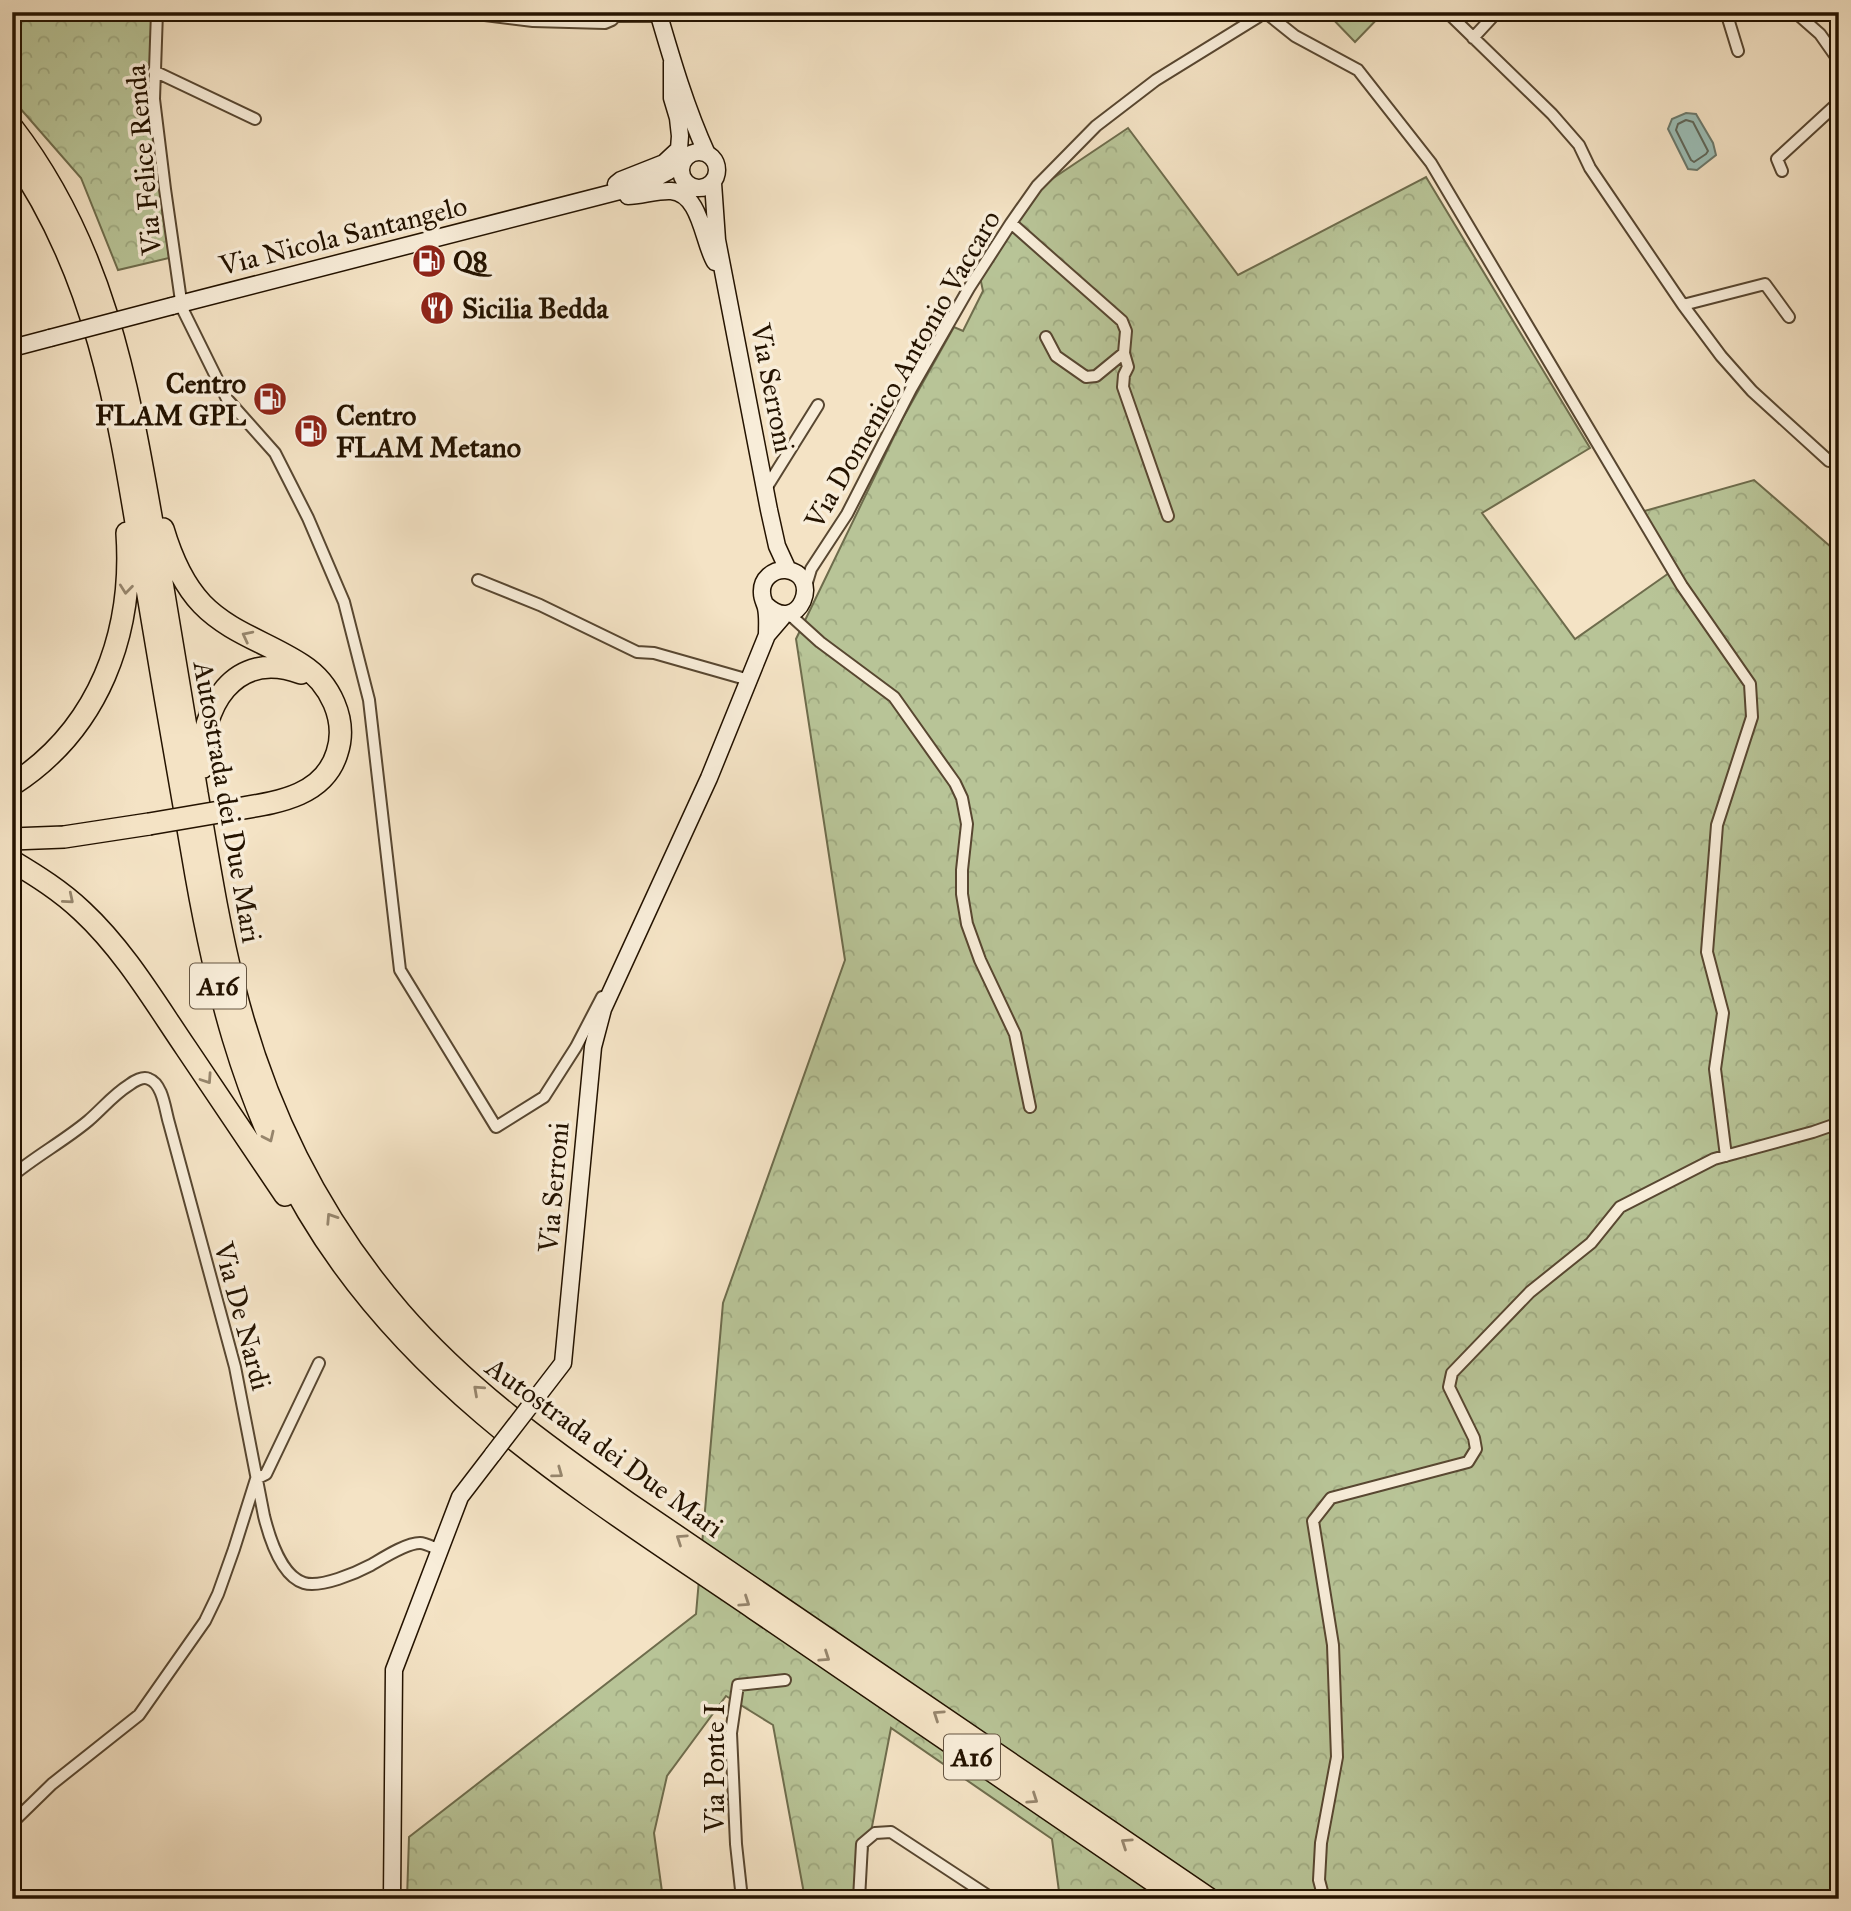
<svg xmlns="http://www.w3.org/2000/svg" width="1851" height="1911" font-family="'IM FELL Great Primer',serif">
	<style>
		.forest { fill: url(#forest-crowns); stroke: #6e6c4c; stroke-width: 2 }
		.green { fill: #b8c497; stroke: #6e6c4c; stroke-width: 2 }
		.water { fill: #9cbeb6; stroke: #6c7a6d; stroke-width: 2 }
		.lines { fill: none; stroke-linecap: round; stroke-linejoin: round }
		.shore { stroke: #60685b; stroke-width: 2 }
		.minor-casing { stroke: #584731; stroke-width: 14 }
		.secondary-casing { stroke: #241300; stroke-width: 19 }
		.motorway-casing { stroke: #241300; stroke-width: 24 }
		.minor { stroke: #f8edd9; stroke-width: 10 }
		.secondary { stroke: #f8edd9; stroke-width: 16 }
		.motorway { stroke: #f4e3c5; stroke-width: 21 }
		.secondary-bridge-casing { stroke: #241300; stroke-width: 19; stroke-linecap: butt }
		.motorway-bridge-casing { stroke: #241300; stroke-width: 24; stroke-linecap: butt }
		.secondary-bridge { stroke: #f8edd9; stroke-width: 16 }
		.motorway-bridge { stroke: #f4e3c5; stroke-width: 21 }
		.oneway { stroke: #96856c }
		.labels { text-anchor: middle; stroke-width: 7; stroke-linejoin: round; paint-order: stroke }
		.shield { fill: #f8edd9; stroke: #645441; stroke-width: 2 }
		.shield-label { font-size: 26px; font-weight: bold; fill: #241300 }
		.street-label { font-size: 28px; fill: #241300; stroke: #f8edd9 }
		.poi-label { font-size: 28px; font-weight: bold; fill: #241300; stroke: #f8edd9; text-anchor: start }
	</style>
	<defs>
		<pattern id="forest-crowns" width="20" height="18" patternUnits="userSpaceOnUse" patternTransform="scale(1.75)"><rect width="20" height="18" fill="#b8c497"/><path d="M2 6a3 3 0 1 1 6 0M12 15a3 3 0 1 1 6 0" fill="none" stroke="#9ea880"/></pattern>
	</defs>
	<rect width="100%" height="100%" fill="#f4e3c5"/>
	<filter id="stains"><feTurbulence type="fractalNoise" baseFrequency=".00286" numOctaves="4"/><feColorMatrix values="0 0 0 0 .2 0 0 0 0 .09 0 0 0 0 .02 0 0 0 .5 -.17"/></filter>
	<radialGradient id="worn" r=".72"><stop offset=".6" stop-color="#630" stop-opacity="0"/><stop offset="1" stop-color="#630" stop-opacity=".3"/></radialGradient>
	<path class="forest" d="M 12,12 L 154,12 L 150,89 L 169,258 L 118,270 L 81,178 L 12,99 Z
		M 1128,128 L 1238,275 L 1426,177 L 1590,448 L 1482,513 L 1575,639 L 1669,573 L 1641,512 L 1754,480 L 1839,554 L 1839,1899 L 1060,1899 L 1052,1839 L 891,1728 L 858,1899 L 805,1899 L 773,1725 L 726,1696 L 667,1776 L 654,1833 L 663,1899 L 407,1899 L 409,1837 L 696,1614 L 723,1303 L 845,960 L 796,639 L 903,418 L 954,327 L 963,331 L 983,291 L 980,277 L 1010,231 L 1046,183 Z"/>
	<path class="green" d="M 1326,12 L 1384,12 L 1355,42 Z"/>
	<path class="water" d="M 1686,113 L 1696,114 L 1713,143 L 1716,155 L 1697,170 L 1688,169 L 1668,129 L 1672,119 Z"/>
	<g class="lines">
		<path class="shore" d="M 1686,120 L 1693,122 L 1708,151 L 1706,154 L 1694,162 L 1691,160 L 1676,130 L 1678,124 Z"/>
		<g class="minor-casing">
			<path id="minor" d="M 157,12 L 154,99 L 165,189 L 182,308 L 227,399 L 275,453 L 308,518 L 344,602 L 369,700 L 400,970 L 496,1127 L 544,1097 L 576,1047 L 602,997
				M 461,12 L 533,21 L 605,23 L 612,20 L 619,12
				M 1265,12 L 1295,36 L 1358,70 L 1431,163 L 1682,586 L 1750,684 L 1752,717 L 1717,825 L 1707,952 L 1723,1013 L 1715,1069 L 1726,1156
				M 1447,12 L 1552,114 L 1579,145 L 1590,168 L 1683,305 L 1765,284 L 1789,317
				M 1726,12 L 1738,51
				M 1795,12 L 1820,34 L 1839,61
				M 618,16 L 659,16
				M 1473,38 L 1497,12
				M 154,71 L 255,119
				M 1782,171 L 1777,159 L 1839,102
				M 1011,223 L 1122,321 L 1126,331 L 1124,353 L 1128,367 L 1124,375 L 1123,387 L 1168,516
				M 1683,305 L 1721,356 L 1752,391 L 1829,461
				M 1046,337 L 1056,356 L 1086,377 L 1096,376 L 1124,353
				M 765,490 L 818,405
				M 478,580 L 540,605 L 637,652 L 654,653 L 749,680
				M 805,589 L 811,569 L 847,514 L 911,389 L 969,288 L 1011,223 L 1037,186 L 1096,126 L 1156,80 L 1258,17 L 1263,12
				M 788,613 L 820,642 L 894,697 L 955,783 L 962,798 L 967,824 L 962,870 L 962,894 L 967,924 L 980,960 L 1015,1034 L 1030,1107
				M 12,1176 C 36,1156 64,1141 88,1121 C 102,1109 113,1095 129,1085 C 134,1081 143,1076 149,1079 C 163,1084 165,1110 169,1123 L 235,1367 L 264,1516 C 269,1536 281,1576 304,1583 C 321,1588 356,1573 371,1565 C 383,1558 406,1543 420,1543 C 426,1543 434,1548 440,1550
				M 12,1823 L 52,1784 L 139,1715 L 205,1621 L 218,1594 L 234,1549 L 256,1479 L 266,1474 L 319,1363
				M 742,1899 L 736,1844 L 731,1733 L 738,1685 L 785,1680
				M 859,1899 L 862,1844 L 875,1833 L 891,1832 L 993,1899
				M 1324,1899 L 1319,1880 L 1321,1843 L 1337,1757 L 1333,1645 L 1313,1521 L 1331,1498 L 1468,1462 L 1476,1449 L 1474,1438 L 1449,1387 L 1452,1373 L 1530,1292 L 1591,1243 L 1620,1207 L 1714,1159 L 1813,1132 L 1839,1123"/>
		</g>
		<g class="secondary-casing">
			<path id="secondary" d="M 658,12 C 672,60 686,108 707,154
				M681 170a18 18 0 1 1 36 0a18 18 0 1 1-36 0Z
				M 713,183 L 717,240 L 769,510 L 777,546 L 788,570
				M 616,184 L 621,180 L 664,163 L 679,149 L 680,136 L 678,118 L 672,98 L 672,62
				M 628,196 C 641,196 658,190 671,191 C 701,193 703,243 715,262
				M 172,306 L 643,185 L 667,172 L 682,162
				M 12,348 L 50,338
				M 766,605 C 800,637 823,574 786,570 C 773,569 761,579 762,593 C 762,599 765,603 766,608 C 768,617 767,626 767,635
				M 533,1402 L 563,1363 L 593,1047 L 603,1009 L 709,778 L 767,635 L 785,614
				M 392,1899 L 394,1670 L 460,1497 L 493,1454"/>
		</g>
		<g class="motorway-casing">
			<path id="motorway" d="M 12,127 C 103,245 127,379 152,522 C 167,613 182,703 197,793 C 208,858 218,923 234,986 C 264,1106 319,1218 400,1312 C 466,1388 546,1446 628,1503 L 1209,1899
				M 12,154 C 99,278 119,419 143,565 C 159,661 175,756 192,852 C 213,978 242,1101 308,1212 C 414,1391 588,1495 755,1609 C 896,1706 1039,1802 1180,1899
				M 163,529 C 171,556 182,583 202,604 C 230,633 269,643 302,665 C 330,683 348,720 337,753 C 323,799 271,803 231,810
				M 203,767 C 199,708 234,648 301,673
				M 12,785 C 99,729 134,634 127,533
				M 12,839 L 64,837 L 149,824
				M 12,861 C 37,876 61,891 82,911 C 124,950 154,1001 186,1048 C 219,1097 252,1146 285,1195"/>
		</g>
		<use href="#minor" class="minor"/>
		<use href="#secondary" class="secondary"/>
		<use href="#motorway" class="motorway"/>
		<g class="secondary-bridge-casing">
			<path id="secondary-bridge" d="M 50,338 L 172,306
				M 493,1454 L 533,1402"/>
		</g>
		<g class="motorway-bridge-casing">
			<path id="motorway-bridge" d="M 149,824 L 231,810"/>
		</g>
		<use href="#secondary-bridge" class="secondary-bridge"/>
		<use href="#motorway-bridge" class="motorway-bridge"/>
	</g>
	<defs><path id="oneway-chevron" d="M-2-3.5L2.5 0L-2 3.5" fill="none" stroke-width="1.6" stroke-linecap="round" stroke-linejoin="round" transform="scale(1.75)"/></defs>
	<g class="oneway">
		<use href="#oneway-chevron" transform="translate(126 589) rotate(96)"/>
		<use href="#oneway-chevron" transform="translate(247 636) rotate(-153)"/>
		<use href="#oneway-chevron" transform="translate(69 899) rotate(40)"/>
		<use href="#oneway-chevron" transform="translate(207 1079) rotate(56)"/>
		<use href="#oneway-chevron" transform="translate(269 1137) rotate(65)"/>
		<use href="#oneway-chevron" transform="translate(331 1218) rotate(-123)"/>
		<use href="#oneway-chevron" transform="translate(478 1390) rotate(-138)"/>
		<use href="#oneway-chevron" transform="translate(558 1473) rotate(36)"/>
		<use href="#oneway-chevron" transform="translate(681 1539) rotate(-146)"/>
		<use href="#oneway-chevron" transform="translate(745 1602) rotate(34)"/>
		<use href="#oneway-chevron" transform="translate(825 1657) rotate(34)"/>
		<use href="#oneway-chevron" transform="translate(938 1715) rotate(-146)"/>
		<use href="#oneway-chevron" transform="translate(1033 1799) rotate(34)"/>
		<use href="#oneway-chevron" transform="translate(1126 1843) rotate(-146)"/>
	</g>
	<defs>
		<g id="fuel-disc" transform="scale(1.75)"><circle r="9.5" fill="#8f2418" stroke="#f8edd9"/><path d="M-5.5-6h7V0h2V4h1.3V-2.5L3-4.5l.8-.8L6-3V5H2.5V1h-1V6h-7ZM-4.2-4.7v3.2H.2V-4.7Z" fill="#fff"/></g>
		<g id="restaurant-disc" transform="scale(1.75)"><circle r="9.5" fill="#8f2418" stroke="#f8edd9"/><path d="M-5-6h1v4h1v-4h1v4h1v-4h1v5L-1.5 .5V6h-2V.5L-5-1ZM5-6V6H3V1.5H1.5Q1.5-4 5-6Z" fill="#fff"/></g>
	</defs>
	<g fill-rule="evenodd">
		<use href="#fuel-disc" x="429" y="261"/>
		<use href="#restaurant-disc" x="437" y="308"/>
		<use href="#fuel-disc" x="270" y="399"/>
		<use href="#fuel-disc" x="311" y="431"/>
	</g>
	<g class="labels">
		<g class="shield">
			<rect x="190" y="963.5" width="56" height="45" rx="5"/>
			<rect x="944" y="1734.5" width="56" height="45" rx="5"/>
		</g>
		<g class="shield-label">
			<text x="218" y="995">A16</text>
			<text x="972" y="1766">A16</text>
		</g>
		<g class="street-label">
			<text transform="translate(143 160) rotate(-95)" y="10">Via Felice Renda</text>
			<text transform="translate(343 235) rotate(-14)" y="10">Via Nicola Santangelo</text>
			<text transform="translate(902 369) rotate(-60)" y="10">Via Domenico Antonio Vaccaro</text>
			<text transform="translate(773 388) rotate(79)" y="10">Via Serroni</text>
			<text transform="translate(228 802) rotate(80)" y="10">Autostrada dei Due Mari</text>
			<text transform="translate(553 1187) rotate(-85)" y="10">Via Serroni</text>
			<text transform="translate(243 1316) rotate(75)" y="10">Via De Nardi</text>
			<text transform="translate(605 1447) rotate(36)" y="10">Autostrada dei Due Mari</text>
			<text transform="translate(714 1768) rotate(-90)" y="10">Via Ponte I</text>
		</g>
		<g class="poi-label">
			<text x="453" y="271">Q8</text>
			<text x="462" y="318">Sicilia Bedda</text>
			<text x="246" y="393" text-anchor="end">Centro<tspan x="246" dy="32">FLAM GPL</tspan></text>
			<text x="336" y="425">Centro<tspan x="336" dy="32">FLAM Metano</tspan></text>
		</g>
	</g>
	<rect width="1851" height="1911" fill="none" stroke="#f4e3c5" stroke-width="42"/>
	<rect x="14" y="14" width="1823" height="1883" fill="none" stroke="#241300" stroke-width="3.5"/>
	<rect x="21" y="21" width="1809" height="1869" fill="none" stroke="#241300" stroke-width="2"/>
	<rect width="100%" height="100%" filter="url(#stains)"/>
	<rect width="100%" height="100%" fill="url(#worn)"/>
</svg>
